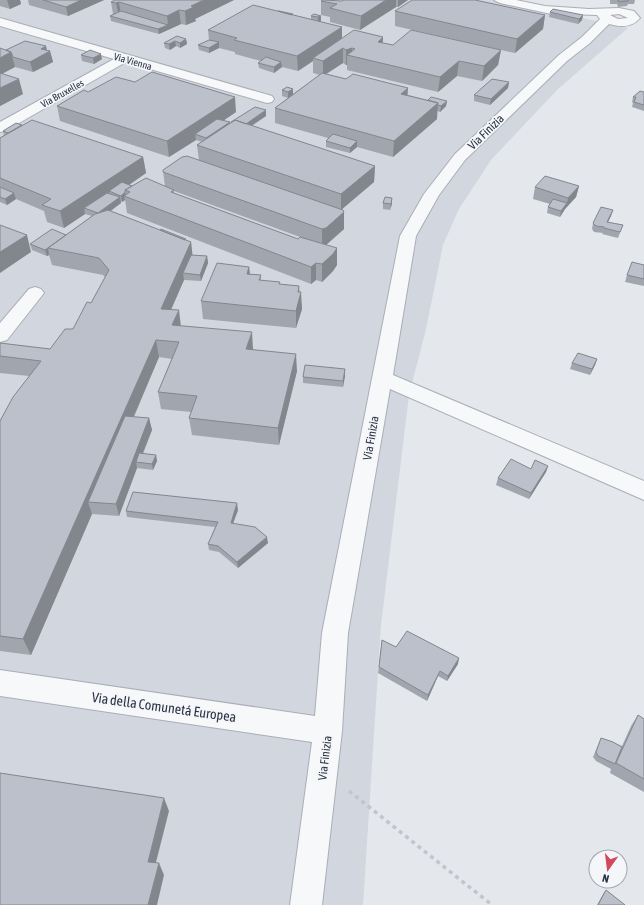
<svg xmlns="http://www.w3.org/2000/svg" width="644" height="905" font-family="'Asap Condensed',sans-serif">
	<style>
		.built { fill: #d2d6de }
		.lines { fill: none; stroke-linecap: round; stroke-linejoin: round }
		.minor-casing { stroke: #a9aeb7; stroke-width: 2 }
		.path { stroke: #c2c5cb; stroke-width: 3.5; stroke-dasharray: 4 4; stroke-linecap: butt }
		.minor { fill: #f7f8fa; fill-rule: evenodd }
		.wall { fill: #a1a5ae; fill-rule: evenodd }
		.shaded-wall { fill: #83868d }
		.building { fill: #bbc0ca; stroke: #83868d }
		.labels { text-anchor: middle; stroke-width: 3.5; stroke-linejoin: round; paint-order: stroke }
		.far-street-label { font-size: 10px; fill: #2b3445; stroke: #f4f6f9 }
		.street-label { font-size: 12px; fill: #2b3445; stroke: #f4f6f9 }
		.near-street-label { font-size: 14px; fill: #2b3445; stroke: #f4f6f9 }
	</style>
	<rect width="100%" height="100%" fill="#e4e7ec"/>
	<path class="built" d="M 0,0 L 500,0 L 628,28 L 558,89 L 491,160 L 459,209 L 443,245 L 426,329 L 409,395 L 381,625 L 363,905 L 0,905 Z"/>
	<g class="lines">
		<g class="minor-casing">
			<path id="minor" d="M 494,0 L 516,0 L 545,6 L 589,9 L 619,8 L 634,11 L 640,18 C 632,28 620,27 609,24 L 590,43 L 567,61 L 465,160 L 439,195 L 416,236 L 393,375 L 644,481 L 644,500 L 390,389 L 348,633 L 342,731 L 322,905 L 290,905 L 312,742 L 0,696 L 0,670 L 315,716 L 322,633 L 400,236 L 424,194 L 455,154 L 559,55 L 582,37 L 600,19 L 597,15 L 566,14 L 561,16 L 500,3 ZM 619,14 L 628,18 L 618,19 L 610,15 Z
				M 0,18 L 272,96 L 274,99 L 272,102 L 267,103 L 126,62 L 5,131 L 0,132 L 0,122 L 114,59 L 0,26 Z
				M 35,287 L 41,289 L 44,293 L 7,340 L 0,342 L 0,323 L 29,289 Z"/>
		</g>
		<path class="path" d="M 349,791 L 492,905"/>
		<use href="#minor" class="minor"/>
	</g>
	<path class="wall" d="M 0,0 L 20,0 L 21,4 L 10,9 L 0,6 Z
		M 28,0 L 104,0 L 68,16 L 29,5 Z
		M 234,0 L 195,19 L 196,21 L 186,25 L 181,24 L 159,34 L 111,21 L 110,16 L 113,14 L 111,2 Z
		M 343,0 L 408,0 L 398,7 L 396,7 L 360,30 L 330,22 L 330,17 L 321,15 L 321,1 L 342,1 Z
		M 610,0 L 635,0 L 634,4 L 628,4 L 627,6 L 618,7 L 617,4 L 610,4 Z
		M 395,11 L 545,15 L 543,29 L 515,53 L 395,26 Z
		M 550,12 L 583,15 L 582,20 L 578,24 L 549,17 Z
		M 293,15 L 311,20 L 311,16 L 321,16 L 321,21 L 320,22 L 342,27 L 342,39 L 383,37 L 383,43 L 393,45 L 501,50 L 498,65 L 482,81 L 457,76 L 438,92 L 347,70 L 347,65 L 346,65 L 343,63 L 326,74 L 428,100 L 447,101 L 446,106 L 440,112 L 437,111 L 437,119 L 393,157 L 357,147 L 350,153 L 326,147 L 326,141 L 328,138 L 275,123 L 275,108 L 288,98 L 282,96 L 282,90 L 293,89 L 293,94 L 320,75 L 313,73 L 313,61 L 298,71 L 282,67 L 274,73 L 259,68 L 258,63 L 261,61 L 235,54 L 235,52 L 219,48 L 209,53 L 199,50 L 198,45 L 209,40 L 208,30 Z
		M 186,39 L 187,44 L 180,48 L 176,46 L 170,50 L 165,48 L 164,43 Z
		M 46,46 L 47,50 L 50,51 L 53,62 L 33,72 L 15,67 L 2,73 L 23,94 L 0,106 L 0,48 L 6,50 Z
		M 81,55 L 102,59 L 94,64 L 82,61 Z
		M 509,82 L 508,88 L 490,105 L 474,101 L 474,95 Z
		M 88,92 L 236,112 L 224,120 L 230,124 L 232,123 L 231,122 L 266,116 L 252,126 L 375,166 L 374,182 L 342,209 L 344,229 L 326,245 L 337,265 L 333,271 L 322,282 L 316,280 L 311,284 L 127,213 L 125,200 L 122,202 L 121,201 L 121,203 L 111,211 L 160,230 L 186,239 L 186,240 L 191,242 L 192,255 L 207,256 L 208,263 L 201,281 L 184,280 L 171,309 L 181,326 L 253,349 L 297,371 L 279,445 L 192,435 L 189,418 L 191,412 L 161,409 L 158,392 L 172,359 L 159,357 L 134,417 L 149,418 L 152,430 L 143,454 L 156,455 L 157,461 L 153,470 L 137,468 L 119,516 L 92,514 L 31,655 L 0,651 L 0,421 L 29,376 L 0,373 L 0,343 L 50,349 L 73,329 L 91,303 L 105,277 L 103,275 L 52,265 L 49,255 L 47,256 L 32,250 L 30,244 L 66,235 L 92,216 L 85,214 L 64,228 L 47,222 L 44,211 L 16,199 L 7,205 L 0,202 L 0,138 L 4,135 L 3,131 L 22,125 L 143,157 L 146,173 L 129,185 L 132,186 L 165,187 L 163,170 L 199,161 L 197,145 L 202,142 L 196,140 L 169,157 L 60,121 L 57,106 ZM 174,191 L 300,237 L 298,239 L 174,193 Z
		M 644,92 L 644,111 L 632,107 L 633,103 L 632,102 L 633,97 Z
		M 579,186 L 576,197 L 565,209 L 560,217 L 547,213 L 548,207 L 550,204 L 533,199 L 535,187 Z
		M 392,198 L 392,204 L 390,210 L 383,209 L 383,203 Z
		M 613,210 L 611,216 L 608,222 L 623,225 L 618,238 L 602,234 L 603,233 L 594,232 L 592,229 L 593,223 Z
		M 644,265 L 644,286 L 625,282 L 627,275 Z
		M 249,267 L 250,274 L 261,275 L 261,280 L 280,284 L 299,286 L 302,309 L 296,328 L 203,319 L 201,301 Z
		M 597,359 L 595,365 L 590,375 L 570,369 L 572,363 Z
		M 345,369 L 345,376 L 343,387 L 303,383 L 303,377 Z
		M 548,466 L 546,472 L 529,499 L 496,485 L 498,478 L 531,469 Z
		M 238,510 L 233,523 L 268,543 L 238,568 L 219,552 L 209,550 L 208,544 L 215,527 L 127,517 L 126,511 Z
		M 382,640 L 396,647 L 458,664 L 447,681 L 438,676 L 427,701 L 378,673 Z
		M 638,715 L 644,719 L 644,792 L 610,773 L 611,769 L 596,761 L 593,757 L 601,738 L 622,746 L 631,726 Z
		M 606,890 L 625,905 L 597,905 L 603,894 Z"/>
	<path class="shaded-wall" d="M 7,0 L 20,0 L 21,4 L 10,9 Z
		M 81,0 L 104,0 L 68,16 L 66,7 Z
		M 204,0 L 234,0 L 195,19 L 196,21 L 186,25 L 185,11 L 191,6 Z
		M 386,0 L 396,0 L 396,7 L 360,30 L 361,16 Z
		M 398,0 L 408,0 L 398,7 Z
		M 119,2 L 121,16 L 119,17 L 116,3 Z
		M 179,10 L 181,24 L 159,34 L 158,29 L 168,25 L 167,16 Z
		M 545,15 L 543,29 L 515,53 L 517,39 Z
		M 583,15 L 582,20 L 578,24 L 579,19 Z
		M 321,16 L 321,21 L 318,23 L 318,17 Z
		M 342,27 L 342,42 L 313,58 L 313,61 L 298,71 L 297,56 Z
		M 383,37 L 382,52 L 378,42 Z
		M 186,39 L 187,44 L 180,48 L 180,43 Z
		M 175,41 L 176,46 L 170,50 L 169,44 Z
		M 219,42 L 219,48 L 209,53 L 209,48 Z
		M 46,46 L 47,53 L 50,51 L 53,62 L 33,72 L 30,62 L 41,49 Z
		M 343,48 L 343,63 L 323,76 L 323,61 Z
		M 352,48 L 352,56 L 347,55 L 347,65 L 346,65 L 346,50 Z
		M 501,50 L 498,65 L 482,81 L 484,66 Z
		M 11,52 L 15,67 L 0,75 L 0,58 Z
		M 101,54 L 102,59 L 94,64 L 93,58 Z
		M 459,61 L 457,76 L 438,92 L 440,77 Z
		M 281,62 L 282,67 L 274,73 L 274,67 Z
		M 19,79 L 23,94 L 0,106 L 0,88 Z
		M 509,82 L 508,88 L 490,105 L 491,99 Z
		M 408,88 L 407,103 L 401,94 Z
		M 293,89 L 293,95 L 288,98 L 288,92 Z
		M 235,97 L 236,112 L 201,136 L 195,134 L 196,140 L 169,157 L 167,141 Z
		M 447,101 L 446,106 L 440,112 L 441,106 Z
		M 438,103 L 437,119 L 393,157 L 394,141 Z
		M 266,110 L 266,116 L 243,131 L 243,126 Z
		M 230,122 L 231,128 L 207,143 L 206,138 Z
		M 357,141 L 357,147 L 350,153 L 350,148 Z
		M 143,157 L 146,173 L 116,194 L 109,191 L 110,197 L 84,208 L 85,214 L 64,228 L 60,211 Z
		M 375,166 L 374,182 L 341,210 L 341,194 Z
		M 579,186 L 576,197 L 565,209 L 560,217 L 561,211 L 567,203 L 568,198 Z
		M 125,192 L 126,197 L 124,196 L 125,200 L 122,202 L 121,196 Z
		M 14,193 L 16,199 L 7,205 L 5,199 Z
		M 120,197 L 121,203 L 99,219 L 98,213 Z
		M 392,198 L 392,204 L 390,210 Z
		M 613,210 L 611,216 L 605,228 L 607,222 Z
		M 344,212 L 344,229 L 326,245 L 322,246 L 322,229 Z
		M 27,235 L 31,252 L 0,273 L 0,252 Z
		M 191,242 L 193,259 L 183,273 L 184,280 L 164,326 L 161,309 Z
		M 48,248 L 49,255 L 47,256 L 45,250 Z
		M 337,248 L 337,265 L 333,271 L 322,282 L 322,264 Z
		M 207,256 L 208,263 L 201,281 L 200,275 Z
		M 316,263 L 316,280 L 311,284 L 311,267 Z
		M 249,267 L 251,284 L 247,274 Z
		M 299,286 L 299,298 L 301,292 L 302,309 L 296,328 L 296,311 L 298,292 Z
		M 179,310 L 181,327 L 172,325 Z
		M 252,332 L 253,349 L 247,366 L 246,349 Z
		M 156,340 L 159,357 L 97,502 L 88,502 L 92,514 L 31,655 L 23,639 Z
		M 296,354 L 297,371 L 279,445 L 278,428 Z
		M 597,359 L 595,365 L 590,375 L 592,369 Z
		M 345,369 L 345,376 L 343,387 L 343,381 Z
		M 149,418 L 152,430 L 139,462 L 136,462 L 137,468 L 119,516 L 116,504 Z
		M 156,455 L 157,461 L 153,470 L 152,464 Z
		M 548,466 L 546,472 L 529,499 L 531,493 Z
		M 237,503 L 238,510 L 231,529 L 231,523 Z
		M 267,537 L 268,543 L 238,568 L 237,562 Z
		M 459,658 L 458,664 L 447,681 L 448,676 Z
		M 440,671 L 438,676 L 427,701 L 428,695 Z
		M 164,798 L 169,811 L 153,874 L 148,862 Z
		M 159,863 L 164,875 L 157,905 L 148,905 Z"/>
	<path class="building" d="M 43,0 L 81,0 L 66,7 Z
		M 115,0 L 204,0 L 191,6 L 194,7 L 185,11 L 179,10 L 167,16 L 119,2 L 116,3 L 111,2 Z
		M 323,0 L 342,1 L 343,0 L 386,0 L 361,16 L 330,8 L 337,4 L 321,1 Z
		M 412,0 L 475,0 L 545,15 L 517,39 L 395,11 Z
		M 618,0 L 628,0 L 628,1 L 619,2 Z
		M 253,5 L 342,27 L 297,56 L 234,40 L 237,38 L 208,30 Z
		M 553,9 L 583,15 L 579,19 L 550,12 Z
		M 121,11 L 168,25 L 158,29 L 110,16 Z
		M 278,11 L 279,11 L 293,14 L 292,15 Z
		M 314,14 L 321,16 L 318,17 L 311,16 Z
		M 354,30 L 383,37 L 378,42 L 393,45 L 411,30 L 501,50 L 484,66 L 459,61 L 440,77 L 347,55 L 355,49 L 352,48 L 346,50 L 343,48 L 323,61 L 313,58 Z
		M 177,36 L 186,39 L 180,43 L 175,41 L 169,44 L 164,43 Z
		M 209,40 L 219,42 L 209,48 L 198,45 Z
		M 25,41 L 46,46 L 41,49 L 50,51 L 30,62 L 13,57 L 11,52 L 6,50 Z
		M 0,48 L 11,52 L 0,58 Z
		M 90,50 L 101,54 L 93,58 L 81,55 Z
		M 266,57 L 281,62 L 274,67 L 258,63 Z
		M 152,72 L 235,97 L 167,141 L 57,106 L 84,90 L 88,92 L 116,77 L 135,82 Z
		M 0,73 L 19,79 L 0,88 Z
		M 322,73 L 346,79 L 353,74 L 408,88 L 401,94 L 438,103 L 394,141 L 275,108 Z
		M 492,79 L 509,82 L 491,99 L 474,95 Z
		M 287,87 L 293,89 L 288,92 L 282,90 Z
		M 640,91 L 644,92 L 644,105 L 634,102 L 636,97 L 633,97 Z
		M 431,97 L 447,101 L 441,106 L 438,105 L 438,103 L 428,100 Z
		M 255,107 L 266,110 L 246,124 L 235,120 L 232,122 L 231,122 Z
		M 217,119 L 230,122 L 206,138 L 195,134 Z
		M 32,120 L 143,157 L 60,211 L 42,205 L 51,199 L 0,178 L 0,138 Z
		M 235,120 L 375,166 L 341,194 L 197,145 Z
		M 16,123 L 22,125 L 8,133 L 3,131 Z
		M 333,134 L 357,141 L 350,148 L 326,141 Z
		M 187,156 L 343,210 L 344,212 L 326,228 L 322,229 L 163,172 L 163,170 L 182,157 Z
		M 545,176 L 579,186 L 568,198 L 535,187 Z
		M 146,178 L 174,190 L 171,192 L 298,239 L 300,237 L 337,248 L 333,254 L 322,264 L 316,263 L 311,267 L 124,196 L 130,192 L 125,190 Z
		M 122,182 L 132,186 L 125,190 L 125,192 L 121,196 L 109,191 Z
		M 0,187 L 14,193 L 5,199 L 0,197 Z
		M 107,193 L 120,197 L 98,213 L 84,208 Z
		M 385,197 L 392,198 L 391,204 L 383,203 Z
		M 553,199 L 567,203 L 561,211 L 548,207 Z
		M 601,207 L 613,210 L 607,222 L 623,225 L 620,232 L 604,228 L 604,227 L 596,226 L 593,223 Z
		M 108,210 L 191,242 L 161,309 L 179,310 L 172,325 L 252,332 L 246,349 L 296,354 L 278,428 L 189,418 L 197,396 L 158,392 L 179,342 L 156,340 L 23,639 L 0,636 L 0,421 L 13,397 L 41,361 L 0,356 L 0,343 L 50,349 L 65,329 L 73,329 L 87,302 L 91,303 L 109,270 L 99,258 L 48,248 L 95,214 Z
		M 0,225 L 27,235 L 0,252 Z
		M 52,229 L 66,235 L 45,250 L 30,244 Z
		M 161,229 L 186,239 L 185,240 L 160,230 Z
		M 191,255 L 207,256 L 200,275 L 183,273 Z
		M 632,262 L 644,265 L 644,279 L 627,275 Z
		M 217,263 L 249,267 L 247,274 L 261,275 L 259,280 L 280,282 L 279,284 L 299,286 L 298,292 L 301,292 L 296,311 L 201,301 Z
		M 578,353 L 597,359 L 592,369 L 572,363 Z
		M 305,365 L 345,369 L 343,381 L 303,377 Z
		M 125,416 L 149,418 L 116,504 L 88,502 Z
		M 139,453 L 156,455 L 152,464 L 136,462 Z
		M 511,459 L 531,469 L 535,460 L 548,466 L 531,493 L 498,478 Z
		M 133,492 L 237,503 L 231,523 L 255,527 L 267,537 L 237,562 L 218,546 L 208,544 L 218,522 L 126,511 Z
		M 407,631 L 459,658 L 448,676 L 440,671 L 428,695 L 379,667 L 382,640 L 396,647 Z
		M 638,715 L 644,719 L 644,779 L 616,763 Z
		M 601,738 L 613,742 L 622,747 L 615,764 L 598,756 L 596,752 Z
		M 0,773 L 164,798 L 148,862 L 159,863 L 148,905 L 0,905 Z
		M 606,890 L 625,905 L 598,905 Z"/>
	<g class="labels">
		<g class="far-street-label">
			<text transform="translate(133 61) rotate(16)" y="4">Via Vienna</text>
			<text transform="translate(62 93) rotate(-29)" y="4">Via Bruxelles</text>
		</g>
		<g class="street-label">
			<text transform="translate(486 132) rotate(-44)" y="4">Via Finizia</text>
			<text transform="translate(371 438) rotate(-80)" y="4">Via Finizia</text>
			<text transform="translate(325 758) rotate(-83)" y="4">Via Finizia</text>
		</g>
		<g class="near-street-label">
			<text transform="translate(164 707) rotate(8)" y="5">Via della Comunetá Europea</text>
		</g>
	</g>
	<g transform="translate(608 869) rotate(194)"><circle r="19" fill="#f4f6f9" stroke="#a4a8b1"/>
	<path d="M0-3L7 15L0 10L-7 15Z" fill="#d1495b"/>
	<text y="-6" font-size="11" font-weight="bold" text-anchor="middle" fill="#2b3445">N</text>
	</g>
</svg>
